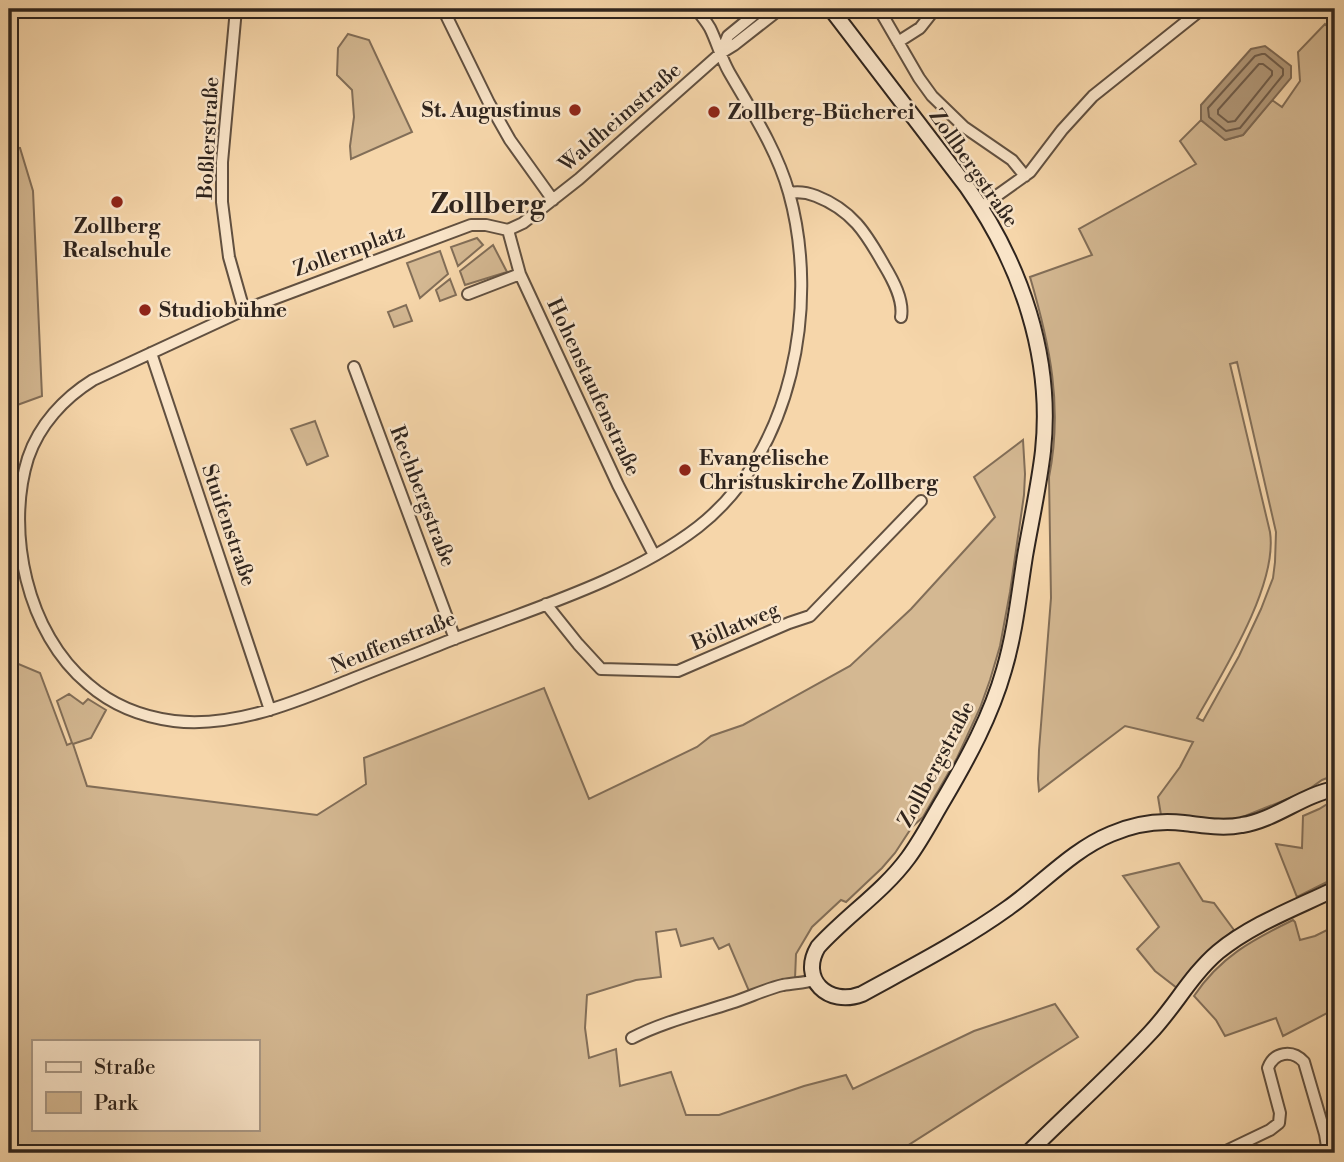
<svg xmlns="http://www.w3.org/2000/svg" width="1344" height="1162" font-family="'Libre Bodoni',serif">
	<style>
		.green { fill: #d4b892; stroke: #826e58; stroke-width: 2; fill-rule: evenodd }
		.water { fill: #b2997a; stroke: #7e6a55; stroke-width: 2 }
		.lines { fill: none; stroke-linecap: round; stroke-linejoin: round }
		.shore { stroke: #705e4c; stroke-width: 2 }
		.street-casing { stroke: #615040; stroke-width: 14 }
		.secondary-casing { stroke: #2f241d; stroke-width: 18 }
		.street { stroke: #f9e4c8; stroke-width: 10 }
		.secondary { stroke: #f9e4c8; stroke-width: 14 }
		.poi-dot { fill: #8f2418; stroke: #f9e4c8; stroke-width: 2.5 }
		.labels { text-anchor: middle; stroke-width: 5; stroke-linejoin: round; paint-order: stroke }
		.poi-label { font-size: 21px; font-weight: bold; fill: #2f241d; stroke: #f9e4c8; text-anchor: start }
		.street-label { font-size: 21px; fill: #2f241d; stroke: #f9e4c8 }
		.district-label { font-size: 28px; font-weight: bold; fill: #2f241d; stroke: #f9e4c8 }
	</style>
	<rect width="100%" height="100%" fill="#f6d6aa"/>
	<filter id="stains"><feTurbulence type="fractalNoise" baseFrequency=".00286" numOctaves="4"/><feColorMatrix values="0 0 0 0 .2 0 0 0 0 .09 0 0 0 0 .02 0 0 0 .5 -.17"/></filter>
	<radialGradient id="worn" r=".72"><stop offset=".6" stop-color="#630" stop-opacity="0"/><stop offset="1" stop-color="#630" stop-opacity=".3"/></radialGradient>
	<path class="green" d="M 1325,24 L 1335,34 L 1335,775 L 1322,780 L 1305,792 L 1240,818 L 1220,819 L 1161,815 L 1158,797 L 1180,767 L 1193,742 L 1125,726 L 1039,791 L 1038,779 L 1039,750 L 1051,598 L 1049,477 C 1063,407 1050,345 1030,277 L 1092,255 L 1079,229 L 1196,164 L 1180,141 L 1201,120 L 1226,140 L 1243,135 L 1272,100 L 1282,107 L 1300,81 L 1298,52 ZM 1237,362 L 1276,532 L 1275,562 L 1273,578 L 1261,609 L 1239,656 L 1203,721 L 1197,718 C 1223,672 1278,585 1270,532 L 1230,364 Z
		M 348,34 L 369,40 L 412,132 L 351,159 L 350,146 L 354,117 L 352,90 L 337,75 L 338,48 Z
		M 9,147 L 20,148 L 33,191 L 42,396 L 9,408 Z
		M 477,238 L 483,245 L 458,266 L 451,247 Z
		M 493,245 L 507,272 L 465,285 L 460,271 Z
		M 440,251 L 448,274 L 420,298 L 407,263 Z
		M 450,279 L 456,295 L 440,301 L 436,290 Z
		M 406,305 L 412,321 L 394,327 L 388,312 Z
		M 315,421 L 328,456 L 307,465 L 291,429 Z
		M 1023,440 L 1025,474 L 1024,495 L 1010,592 L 1000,646 L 990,680 L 980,708 L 957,758 L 923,817 L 912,827 L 895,853 L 882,868 L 846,902 L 841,900 L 812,927 L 796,954 L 795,979 L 749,991 L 729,944 L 719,949 L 713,938 L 681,946 L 676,929 L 656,932 L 661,977 L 636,980 L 587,995 L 585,1028 L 589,1058 L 616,1049 L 620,1086 L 671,1072 L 686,1115 L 719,1115 L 804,1086 L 846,1075 L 853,1089 L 974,1031 L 1055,1004 L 1078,1037 L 904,1148 L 906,1153 L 9,1153 L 9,660 L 40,673 L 67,745 L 72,743 L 57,701 L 69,694 L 83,704 L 88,699 L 106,710 L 91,738 L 73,744 L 87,786 L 317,815 L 366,784 L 364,758 L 544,688 L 589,799 L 697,747 L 711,736 L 743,725 L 850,666 L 911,609 L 995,517 L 974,477 ZM 33,1041 L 257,1041 L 257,1129 L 33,1129 Z
		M 1334,800 L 1335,800 L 1335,878 L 1297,897 L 1276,844 L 1302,848 L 1303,816 L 1319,809 Z
		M 1179,863 L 1203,901 L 1214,903 L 1234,930 L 1198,961 L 1177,988 L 1155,971 L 1137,949 L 1159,927 L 1123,876 Z
		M 1293,920 L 1295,922 L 1300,940 L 1315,936 L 1335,926 L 1335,1009 L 1283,1036 L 1276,1018 L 1225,1036 L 1216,1020 L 1194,996 C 1220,957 1252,940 1293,920 Z"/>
	<path class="water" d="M 1265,46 L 1291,66 L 1291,78 L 1243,135 L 1225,140 L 1201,120 L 1201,105 L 1251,49 Z"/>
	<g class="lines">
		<path class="shore" d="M 1262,54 L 1265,54 L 1283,69 L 1283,75 L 1240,128 L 1226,131 L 1209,117 L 1208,108 L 1255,56 Z
			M 1259,64 L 1263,64 L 1272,71 L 1272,75 L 1235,121 L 1228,122 L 1218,114 L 1218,110 Z"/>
		<g class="street-casing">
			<path id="street" d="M 236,9 L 222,162 L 222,202 L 229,257 L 244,310
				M 443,9 L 489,103 L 510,140 L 553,200
				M 879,9 L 919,78 L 932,96 L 964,127 L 1012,160 L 1025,176
				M 898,42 L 920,28 L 935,9
				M 721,53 L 728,36 L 761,9
				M 789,193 C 799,191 806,192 816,196 C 852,210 866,233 884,265 C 893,280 904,300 901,317
				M 981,207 L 1030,172 L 1062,130 L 1093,96 L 1202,9
				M 508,230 L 486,225 L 471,225 L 244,310 L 93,380 C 64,398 39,425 28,458 C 5,531 27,634 88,684 C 112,705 143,717 174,721 C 235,728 295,702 350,680 C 382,667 414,655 446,642 C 528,610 628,581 698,527 C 793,453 820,304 789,193 C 777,150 751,110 729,72 C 721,58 717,42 710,28 C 706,21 701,15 696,9
				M 508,230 L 520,274 L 618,485 L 654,555
				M 508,230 L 523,223 L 579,179 L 721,53 L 734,45 L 780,9
				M 468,294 L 520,274
				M 151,353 L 270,710
				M 354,367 L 455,639
				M 546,604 L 578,644 L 601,669 L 678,671 L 789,623 L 810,616 L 921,501
				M 632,1038 C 663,1022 697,1014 731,1003 C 748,998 765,989 783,985 C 794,983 804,983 815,980
				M 1222,1153 L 1270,1130 L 1279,1123 L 1280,1113 L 1268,1068 C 1274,1052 1292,1049 1304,1062 L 1325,1134 L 1328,1153"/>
		</g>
		<g class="secondary-casing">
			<path id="secondary" d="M 831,9 L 967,187 C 1021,264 1053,357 1043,451 C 1039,486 1031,521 1025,556 C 1019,594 1015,633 1004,670 C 991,716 968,758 944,799 C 932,819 922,839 908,858 C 883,892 846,916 818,947 C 799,979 828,1007 862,994 C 911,967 962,941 1008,908 C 1042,884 1072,850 1111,834 C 1134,824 1159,820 1184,823 C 1203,825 1222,829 1242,825 C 1275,820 1302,795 1335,789
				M 1028,1153 C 1068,1113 1111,1075 1150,1033 C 1174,1008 1191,975 1218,952 C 1252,924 1296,908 1335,889"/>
		</g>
		<use href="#street" class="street"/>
		<use href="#secondary" class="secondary"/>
	</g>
	<g class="poi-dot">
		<circle cx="575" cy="110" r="7"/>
		<circle cx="714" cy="112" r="7"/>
		<circle cx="117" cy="202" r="7"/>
		<circle cx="145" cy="310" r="7"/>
		<circle cx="685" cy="470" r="7"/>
	</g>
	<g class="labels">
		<g class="poi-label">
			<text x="561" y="117" text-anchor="end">St. Augustinus</text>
			<text x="728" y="119">Zollberg-Bücherei</text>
			<text x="117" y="233" text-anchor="middle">Zollberg<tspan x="117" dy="24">Realschule</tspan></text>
			<text x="159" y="317">Studiobühne</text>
			<text x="699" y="465">Evangelische<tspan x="699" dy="24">Christuskirche Zollberg</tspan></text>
		</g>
		<g class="street-label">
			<text transform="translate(620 117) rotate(-41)" y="7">Waldheimstraße</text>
			<text transform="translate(208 138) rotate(-87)" y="7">Boßlerstraße</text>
			<text transform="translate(974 168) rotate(55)" y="7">Zollbergstraße</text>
			<text transform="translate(349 250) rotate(-20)" y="7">Zollernplatz</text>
			<text transform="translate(594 387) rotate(65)" y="7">Hohenstaufenstraße</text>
			<text transform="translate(423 496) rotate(69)" y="7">Rechbergstraße</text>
			<text transform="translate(229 525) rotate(71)" y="7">Stuifenstraße</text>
			<text transform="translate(735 626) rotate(-23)" y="7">Böllatweg</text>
			<text transform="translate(393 642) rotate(-22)" y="7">Neuffenstraße</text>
			<text transform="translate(936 764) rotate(-62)" y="7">Zollbergstraße</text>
		</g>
		<g class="district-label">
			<text x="488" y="213">Zollberg</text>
		</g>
	</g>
	<rect width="1344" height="1162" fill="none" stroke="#f6d6aa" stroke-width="35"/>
	<rect x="10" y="10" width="1323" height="1141" fill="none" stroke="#2f241d" stroke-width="3.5"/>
	<rect x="18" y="18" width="1309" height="1127" fill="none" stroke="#2f241d" stroke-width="2"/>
	<rect x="32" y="1040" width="228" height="91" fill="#f9e4c8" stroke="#a89784" stroke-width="2"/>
	<rect x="46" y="1062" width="35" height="10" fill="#f9e4c8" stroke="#a89784" stroke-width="2"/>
	<text x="94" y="1074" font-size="21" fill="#2f241d">Straße</text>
	<rect x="46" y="1092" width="35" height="21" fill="#d4b892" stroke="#a89784" stroke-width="2"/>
	<text x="94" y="1110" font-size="21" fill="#2f241d">Park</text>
	<rect width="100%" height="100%" filter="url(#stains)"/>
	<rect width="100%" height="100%" fill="url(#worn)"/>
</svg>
